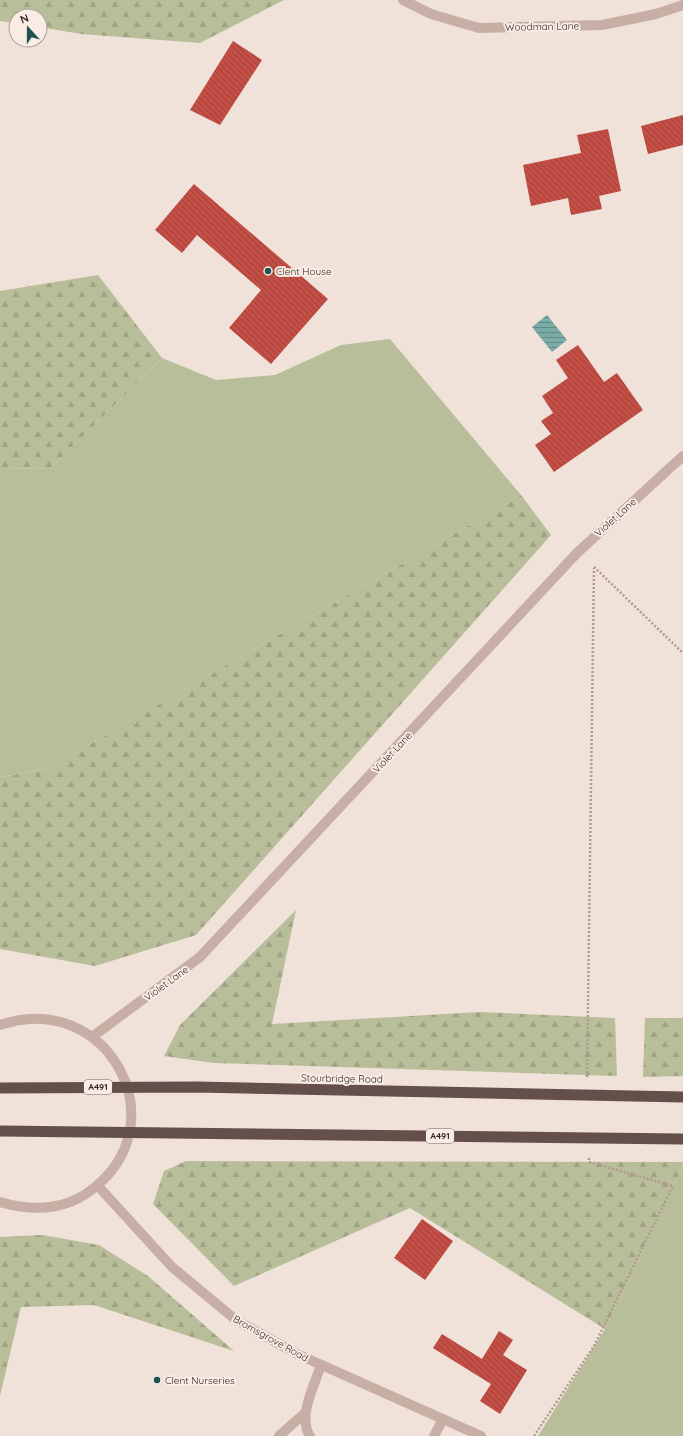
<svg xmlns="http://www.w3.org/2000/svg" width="683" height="1436" font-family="Quicksand,sans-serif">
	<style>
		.grass { fill: #b8be99 }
		.forest { fill: url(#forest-firs) }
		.water { fill: url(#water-rules) }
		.building { fill: url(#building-back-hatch) }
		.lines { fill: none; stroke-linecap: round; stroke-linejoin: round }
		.path { stroke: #b39990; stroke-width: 2.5; stroke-dasharray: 2 2; stroke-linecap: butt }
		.service { stroke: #c8afa5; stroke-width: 10 }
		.minor { stroke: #c8afa5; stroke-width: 10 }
		.trunk { stroke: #644f4a; stroke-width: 11 }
		.poi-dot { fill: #1d544e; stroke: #f8ece5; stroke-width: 1.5 }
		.labels { text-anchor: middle; stroke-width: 4; stroke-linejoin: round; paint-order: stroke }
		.shield { fill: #f8ece5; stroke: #6f635f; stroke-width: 1 }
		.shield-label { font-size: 9px; font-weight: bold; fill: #342826 }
		.street-label { font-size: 10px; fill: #342826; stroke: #f8ece5 }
		.poi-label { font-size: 10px; fill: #342826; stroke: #f8ece5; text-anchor: start }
	</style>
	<defs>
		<pattern id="forest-firs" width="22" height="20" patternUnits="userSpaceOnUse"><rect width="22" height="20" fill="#b8be99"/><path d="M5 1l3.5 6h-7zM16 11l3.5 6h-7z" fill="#9fa384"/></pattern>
		<pattern id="water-rules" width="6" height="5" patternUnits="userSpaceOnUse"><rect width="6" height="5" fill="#79aca6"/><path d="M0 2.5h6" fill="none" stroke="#648c87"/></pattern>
		<pattern id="building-back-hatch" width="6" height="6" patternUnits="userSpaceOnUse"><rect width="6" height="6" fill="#c24e45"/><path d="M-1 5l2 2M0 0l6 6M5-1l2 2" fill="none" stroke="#9e4139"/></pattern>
	</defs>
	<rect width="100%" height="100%" fill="#f0e1d9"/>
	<path class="grass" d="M 390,339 L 521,495 L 47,769 L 0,777 L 0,468 L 50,469 L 162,358 L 216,380 L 275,375 L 341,345 Z
		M 683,1166 L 683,1436 L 538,1436 L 605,1329 Z"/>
	<path class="forest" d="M 0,0 L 284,0 L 200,43 L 81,34 L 40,27 L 40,16 L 16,16 L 16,23 L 0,21 Z
		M 98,275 L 162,358 L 50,469 L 0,468 L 0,291 Z
		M 521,495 L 551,535 L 196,935 L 95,966 L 0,949 L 0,777 L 47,769 Z
		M 296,910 L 272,1024 L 480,1012 L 615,1018 L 617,1076 L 214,1063 L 164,1056 L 180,1025 Z
		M 645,1018 L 683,1018 L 683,1076 L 643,1077 Z
		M 186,1161 L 683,1162 L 683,1166 L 605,1329 L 410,1208 L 234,1286 L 153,1204 L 164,1171 Z
		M 42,1235 L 99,1245 L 148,1276 L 234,1351 L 94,1305 L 21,1307 L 0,1396 L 0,1237 Z"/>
	<path class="water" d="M 547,315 L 567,340 L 552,352 L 532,327 Z"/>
	<path class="building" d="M 233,41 L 262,60 L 220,125 L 190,110 Z
		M 683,115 L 683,145 L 648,154 L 641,126 Z
		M 608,129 L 621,191 L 599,196 L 602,209 L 571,215 L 568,198 L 531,206 L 523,165 L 581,153 L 577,135 Z
		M 194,184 L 328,299 L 271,364 L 229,328 L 261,290 L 197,235 L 182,253 L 155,230 Z
		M 578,345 L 604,382 L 617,373 L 643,410 L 554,472 L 535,445 L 551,434 L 541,421 L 553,413 L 542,396 L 568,378 L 556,360 Z
		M 422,1219 L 453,1241 L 425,1280 L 394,1258 Z
		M 499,1331 L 513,1340 L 503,1355 L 527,1370 L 500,1414 L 480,1401 L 491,1384 L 433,1348 L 442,1334 L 482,1359 Z"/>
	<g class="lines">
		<path class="path" d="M 594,567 L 683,653
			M 587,1077 L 594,568
			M 534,1436 L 594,1346 L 673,1186 L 589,1162 L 589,1156"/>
		<path class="service" d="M 279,1436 L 306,1412
			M 310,1436 C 297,1417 315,1384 321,1365
			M 434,1436 L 443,1419"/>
		<path class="minor" d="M 403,0 L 431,14 L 479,28 L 602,25 L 656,14 L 683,5
			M 0,1025 C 108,988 181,1125 90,1191 C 63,1211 31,1211 0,1202
			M 92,1037 L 200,957 L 577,553 L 683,456
			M 98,1186 L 172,1267 L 236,1320 L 297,1354 L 481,1436"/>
		<path class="trunk" d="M 0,1088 L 197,1087 L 683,1097
			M 0,1131 L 683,1139"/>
	</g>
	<g class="poi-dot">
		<circle cx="268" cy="271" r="4"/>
		<circle cx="157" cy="1380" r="4"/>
	</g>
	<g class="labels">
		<g class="shield">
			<rect x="84" y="1080" width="28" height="14" rx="3"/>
			<rect x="426" y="1129" width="28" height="14" rx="3"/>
		</g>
		<g class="shield-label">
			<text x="98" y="1090">A491</text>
			<text x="440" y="1139">A491</text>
		</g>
		<g class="street-label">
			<text transform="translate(542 26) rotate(-1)" y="4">Woodman Lane</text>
			<text transform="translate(615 517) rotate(-42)" y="4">Violet Lane</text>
			<text transform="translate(392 752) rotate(-47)" y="4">Violet Lane</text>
			<text transform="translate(166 983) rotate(-36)" y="4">Violet Lane</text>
			<text transform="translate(342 1078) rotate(1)" y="4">Stourbridge Road</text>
			<text transform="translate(271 1338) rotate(29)" y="4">Bromsgrove Road</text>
		</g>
		<g class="poi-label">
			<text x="276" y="275">Clent House</text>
			<text x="165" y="1384">Clent Nurseries</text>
		</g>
	</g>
	<g transform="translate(28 28) rotate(339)"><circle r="19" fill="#f8ece5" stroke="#aa9e99"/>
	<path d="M0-3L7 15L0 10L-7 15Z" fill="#1d544e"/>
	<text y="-6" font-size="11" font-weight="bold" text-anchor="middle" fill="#342826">N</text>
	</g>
</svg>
